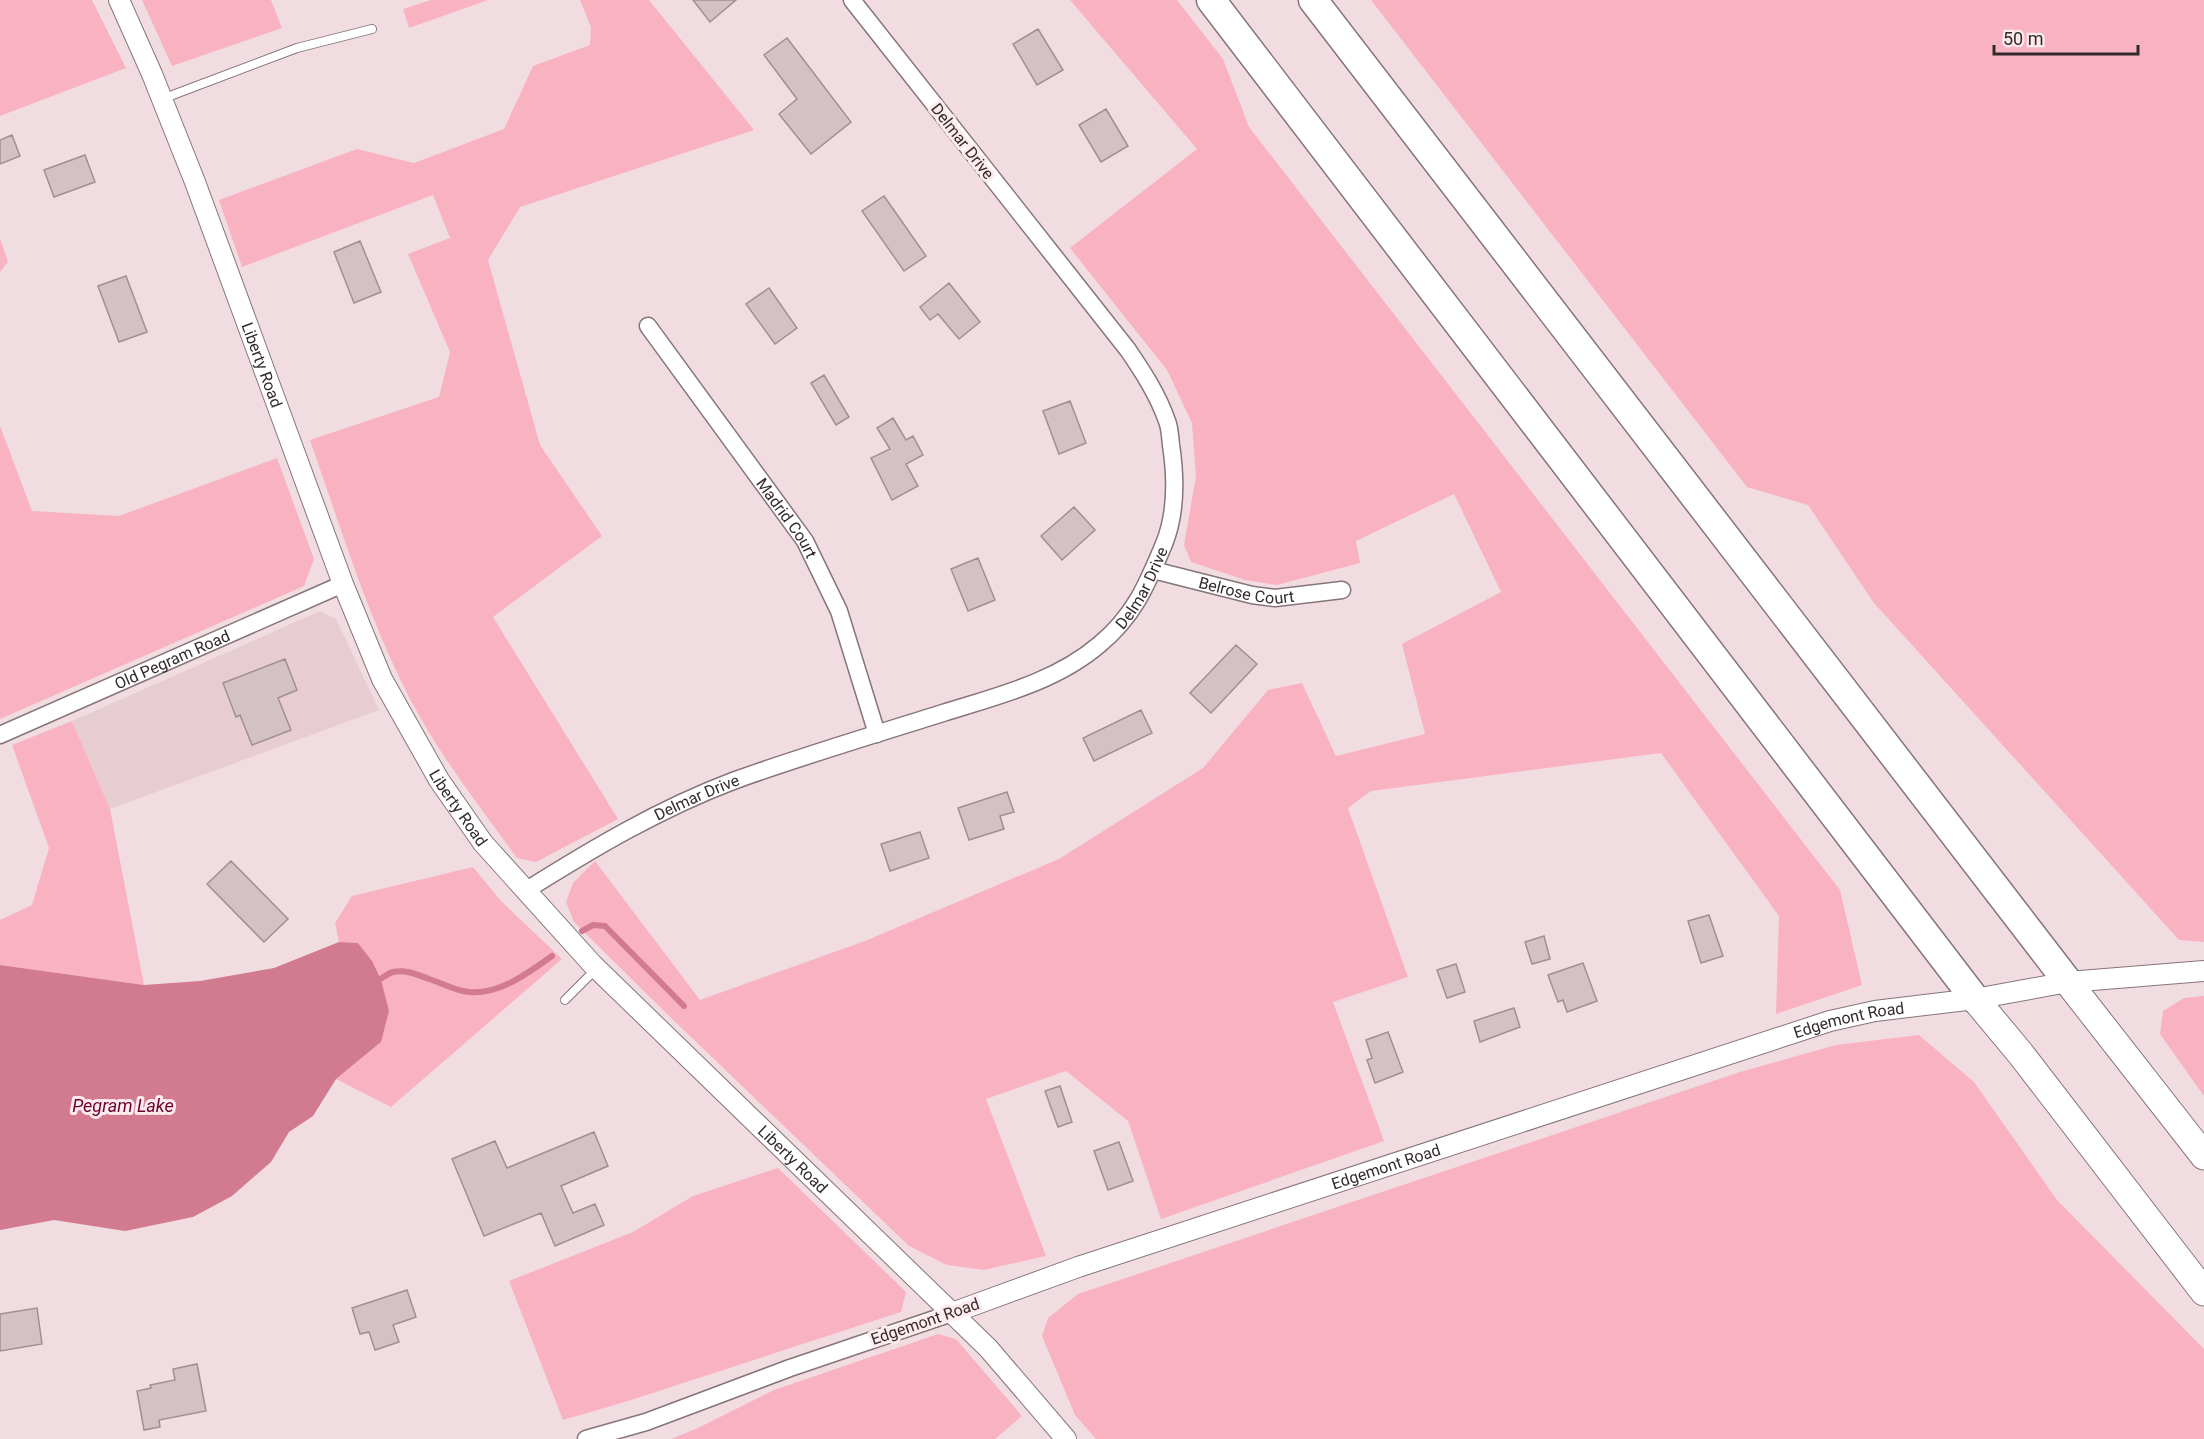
<svg xmlns="http://www.w3.org/2000/svg" width="2204" height="1439" font-family="Roboto,sans-serif">
	<style>
		.built { fill: #e7ccd2 }
		.green { fill: #f9b2c2 }
		.water { fill: #d17a90 }
		.lines { fill: none; stroke-linecap: round; stroke-linejoin: round }
		.stream { stroke: #d17a90; stroke-width: 6 }
		.building { fill: #d4c1c5; stroke: #a08f92; stroke-width: 1.5 }
		.service-casing { stroke: #867578; stroke-width: 10 }
		.minor-casing { stroke: #867578; stroke-width: 19 }
		.tertiary-casing { stroke: #867578; stroke-width: 22 }
		.trunk-casing { stroke: #867578; stroke-width: 29 }
		.motorway-casing { stroke: #867578; stroke-width: 31 }
		.service { stroke: #fff; stroke-width: 8 }
		.minor { stroke: #fff; stroke-width: 16 }
		.tertiary { stroke: #fff; stroke-width: 20 }
		.trunk { stroke: #fff; stroke-width: 27 }
		.motorway { stroke: #fff; stroke-width: 28 }
		.labels { text-anchor: middle; stroke-width: 6; stroke-linejoin: round; paint-order: stroke }
		.street-label { font-size: 16px; fill: #322b2d; stroke: #feebee }
		.water-label { font-size: 18px; font-style: italic; fill: #6d0030; stroke: #feebee }
	</style>
	<rect width="100%" height="100%" fill="#f1dde1"/>
	<path class="built" d="M 320,611 L 336,619 L 379,710 L 110,809 L 72,721 Z"/>
	<path class="green" d="M 0,0 L 92,0 L 126,68 L 0,116 Z
		M 142,0 L 271,0 L 282,28 L 172,66 Z
		M 431,0 L 488,0 L 409,28 L 403,9 Z
		M 580,0 L 649,0 L 754,130 L 520,207 L 488,260 L 540,445 L 602,536 L 493,617 L 618,819 L 536,862 L 517,858 C 477,803 434,748 404,687 C 365,608 339,523 310,440 L 439,397 L 450,352 L 408,254 L 450,238 L 433,195 L 242,267 L 219,200 L 357,149 L 414,163 L 504,129 L 533,66 L 590,45 L 591,27 Z
		M 1070,0 L 1177,0 L 1223,59 L 1249,127 L 1840,890 L 1862,985 L 1776,1014 L 1779,916 L 1661,753 L 1371,791 L 1348,808 L 1408,977 L 1333,1002 L 1384,1141 L 1161,1219 L 1128,1121 L 1066,1071 L 986,1099 L 1046,1256 L 984,1270 L 947,1265 L 909,1246 L 665,1012 L 574,922 L 566,902 L 573,883 L 595,861 L 700,1000 L 865,941 L 1059,859 L 1203,768 L 1268,690 L 1302,683 L 1336,756 L 1425,734 L 1402,644 L 1501,592 L 1454,494 L 1356,541 L 1360,563 L 1277,585 L 1245,580 L 1191,562 L 1184,545 L 1196,476 L 1192,423 L 1167,370 L 1070,248 L 1197,149 Z
		M 1371,0 L 2204,0 L 2204,942 L 2179,940 L 1874,603 L 1808,505 L 1747,487 Z
		M 0,238 L 8,262 L 0,272 Z
		M 0,426 L 32,511 L 119,516 L 277,458 L 314,559 L 304,586 L 0,719 Z
		M 72,721 L 110,809 L 144,985 L 0,965 L 0,920 L 32,905 L 49,848 L 12,745 Z
		M 473,867 L 501,901 L 562,959 L 391,1107 L 336,1079 L 381,1042 L 358,943 L 339,942 L 335,923 L 352,896 Z
		M 2204,996 L 2204,1096 L 2160,1034 L 2163,1011 L 2184,998 Z
		M 1919,1035 L 1974,1082 L 2057,1200 L 2204,1349 L 2204,1439 L 1096,1439 L 1075,1415 L 1042,1336 L 1048,1318 L 1078,1294 L 1740,1072 L 1836,1045 Z
		M 778,1168 L 906,1292 L 901,1312 L 628,1401 L 563,1420 L 509,1281 L 633,1232 L 693,1196 Z
		M 938,1334 L 956,1339 L 1022,1416 L 995,1439 L 671,1439 L 698,1428 L 774,1390 Z"/>
	<path class="water" d="M 339,942 L 358,943 L 372,961 L 381,980 L 389,1011 L 381,1042 L 336,1079 L 313,1116 L 289,1132 L 271,1162 L 232,1196 L 193,1217 L 125,1231 L 54,1220 L 0,1230 L 0,965 L 144,985 L 200,981 L 274,968 Z"/>
	<g class="lines">
		<path class="stream" d="M 582,931 L 593,925 L 605,926 L 684,1006
			M 373,982 C 381,980 386,974 393,972 C 406,969 418,975 429,979 C 442,983 456,991 469,992 C 499,995 528,973 552,956"/>
	</g>
	<path class="building" d="M 693,0 L 736,0 L 710,22 Z
		M 1038,29 L 1063,70 L 1037,85 L 1013,44 Z
		M 787,38 L 851,122 L 811,154 L 779,114 L 797,99 L 764,55 Z
		M 1106,109 L 1128,146 L 1101,162 L 1079,125 Z
		M 12,135 L 20,156 L 0,164 L 0,140 Z
		M 85,155 L 95,182 L 54,197 L 44,170 Z
		M 884,196 L 926,256 L 904,271 L 862,211 Z
		M 360,241 L 381,292 L 354,303 L 334,252 Z
		M 126,276 L 147,332 L 119,342 L 98,286 Z
		M 949,283 L 980,322 L 959,339 L 938,314 L 930,320 L 920,307 Z
		M 769,288 L 797,328 L 775,344 L 746,304 Z
		M 824,375 L 849,417 L 836,425 L 811,383 Z
		M 1070,401 L 1086,443 L 1059,454 L 1043,411 Z
		M 893,418 L 906,440 L 913,436 L 923,455 L 906,464 L 918,486 L 892,500 L 871,458 L 890,449 L 877,428 Z
		M 1074,507 L 1095,530 L 1062,560 L 1041,536 Z
		M 978,558 L 995,600 L 968,611 L 951,569 Z
		M 1236,645 L 1257,664 L 1211,713 L 1190,693 Z
		M 285,659 L 297,690 L 278,698 L 291,730 L 252,745 L 240,715 L 236,717 L 223,683 Z
		M 1141,710 L 1152,733 L 1094,761 L 1083,738 Z
		M 1007,792 L 1014,812 L 1000,816 L 1004,829 L 969,840 L 958,808 Z
		M 920,832 L 929,858 L 890,871 L 881,844 Z
		M 231,861 L 288,919 L 264,942 L 207,884 Z
		M 1709,915 L 1723,956 L 1701,963 L 1688,921 Z
		M 1544,936 L 1550,959 L 1532,964 L 1525,942 Z
		M 1583,963 L 1597,1001 L 1567,1012 L 1563,1000 L 1558,1002 L 1548,975 Z
		M 1456,964 L 1465,992 L 1447,998 L 1437,970 Z
		M 1514,1008 L 1520,1027 L 1480,1042 L 1474,1021 Z
		M 1388,1032 L 1403,1072 L 1375,1083 L 1367,1060 L 1372,1058 L 1366,1040 Z
		M 1060,1086 L 1072,1122 L 1058,1127 L 1045,1091 Z
		M 594,1132 L 608,1166 L 561,1186 L 573,1213 L 595,1204 L 604,1225 L 555,1246 L 541,1213 L 484,1236 L 452,1159 L 495,1141 L 507,1168 Z
		M 1119,1142 L 1133,1181 L 1108,1190 L 1094,1151 Z
		M 407,1290 L 416,1317 L 393,1325 L 399,1342 L 375,1350 L 369,1332 L 360,1334 L 352,1308 Z
		M 37,1308 L 42,1344 L 0,1351 L 0,1314 Z
		M 197,1364 L 206,1411 L 159,1420 L 160,1427 L 144,1430 L 137,1391 L 151,1388 L 150,1385 L 175,1380 L 173,1369 Z"/>
	<g class="lines">
		<g class="service-casing">
			<path id="service" d="M 162,99 L 297,48 L 372,29
				M 565,1000 L 596,969"/>
		</g>
		<g class="minor-casing">
			<g id="minor">
				<path id="s1" d="M 648,326 L 805,541 L 839,611 L 877,734"/>
				<path id="s2" d="M 1153,570 L 1252,595 L 1275,598 L 1342,590"/>
				<path id="s3" d="M 0,735 L 343,584"/>
				<path id="s4" d="M 525,891 C 592,849 659,809 733,781 C 802,756 873,735 943,713 C 997,696 1056,682 1100,644 C 1135,615 1147,584 1164,544 C 1177,512 1176,478 1171,445 C 1170,437 1170,428 1167,421 C 1158,395 1143,372 1128,350 L 852,0"/>
				<path d="M 586,1439 L 646,1422 L 790,1368 L 952,1313"/>
			</g>
		</g>
		<g class="tertiary-casing">
			<g id="tertiary">
				<path id="s5" d="M 119,0 L 152,74 L 195,182 L 343,584 L 382,679 L 439,780 L 483,843 L 593,965 L 988,1348 L 1066,1439"/>
				<path id="s6" d="M 952,1313 L 1078,1267 L 1830,1021 L 1875,1011 L 1975,999 L 2068,982 L 2204,971"/>
			</g>
		</g>
		<g class="trunk-casing">
			<path id="trunk" d="M 2068,982 L 2204,1156
				M 1975,999 L 2020,1053 L 2204,1292"/>
		</g>
		<g class="motorway-casing">
			<path id="motorway" d="M 1211,0 L 1975,999
				M 1313,0 L 2068,982"/>
		</g>
		<use href="#service" class="service"/>
		<use href="#minor" class="minor"/>
		<use href="#tertiary" class="tertiary"/>
		<use href="#trunk" class="trunk"/>
		<use href="#motorway" class="motorway"/>
	</g>
	<g class="labels">
		<g class="street-label">
			<text transform="translate(963 141) rotate(52)" y="6">Delmar Drive</text>
			<text dy="6" stroke="none"><textPath href="#s5" startOffset="392">Liberty Road</textPath></text>
			<text dy="6" stroke="none"><textPath href="#s1" startOffset="237">Madrid Court</textPath></text>
			<text dy="6" stroke="none"><textPath href="#s4" startOffset="700">Delmar Drive</textPath></text>
			<text dy="6" stroke="none"><textPath href="#s2" startOffset="96">Belrose Court</textPath></text>
			<text dy="6" stroke="none"><textPath href="#s3" startOffset="188">Old Pegram Road</textPath></text>
			<text dy="6" stroke="none"><textPath href="#s4" startOffset="196">Delmar Drive</textPath></text>
			<text dy="6" stroke="none"><textPath href="#s5" startOffset="878">Liberty Road</textPath></text>
			<text dy="6" stroke="none"><textPath href="#s6" startOffset="944">Edgemont Road</textPath></text>
			<text dy="6" stroke="none"><textPath href="#s5" startOffset="1364">Liberty Road</textPath></text>
			<text dy="6" stroke="none"><textPath href="#s6" startOffset="458">Edgemont Road</textPath></text>
			<text transform="translate(925 1321) rotate(-19)" y="6">Edgemont Road</text>
		</g>
		<g class="water-label">
			<text x="123" y="1112">Pegram Lake</text>
		</g>
	</g>
	<path d="M1994 45v9h144v-9" fill="none" stroke="#322b2d" stroke-width="3"/>
	<text x="2003" y="45" font-size="18" fill="#322b2d" stroke="#feebee" stroke-width="4.5" paint-order="stroke">50 m</text>
</svg>
